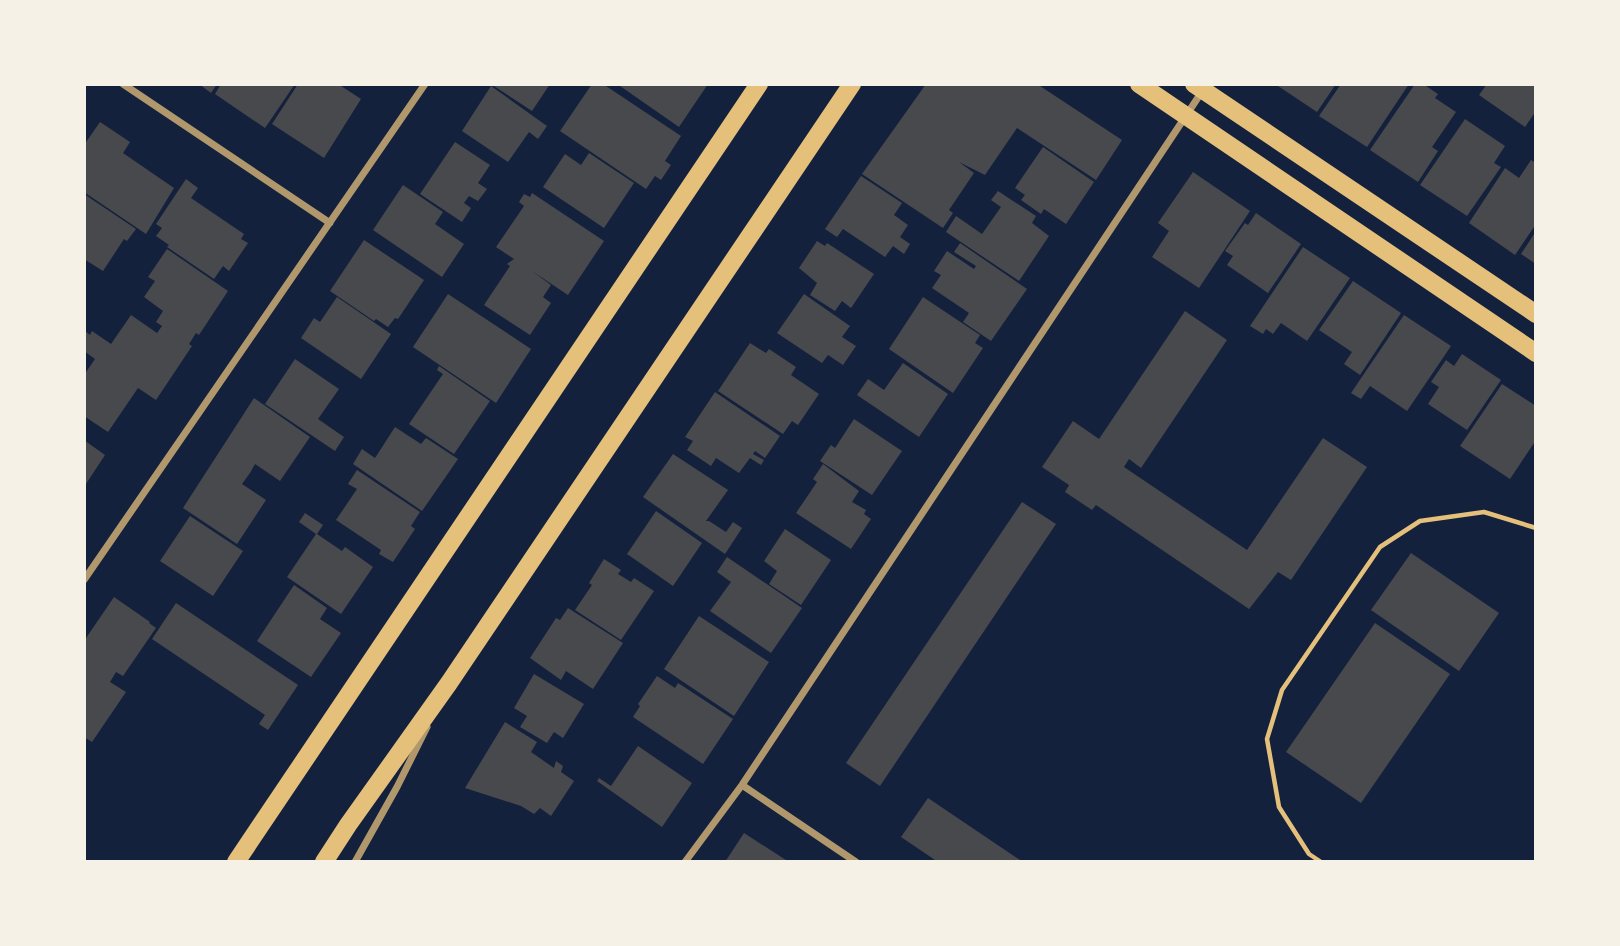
<svg xmlns="http://www.w3.org/2000/svg" width="1620" height="946" font-family="'Fira Sans',sans-serif">
	<style>
		.building { fill: #48494c }
		.lines { fill: none; stroke-linecap: round; stroke-linejoin: round }
		.path { stroke: #e5c07b; stroke-width: 4.5 }
		.minor { stroke: #b1986c; stroke-width: 7 }
		.primary { stroke: #e5c07b; stroke-width: 18 }
	</style>
	<rect width="100%" height="100%" fill="#14213d"/>
	<path class="building" d="M 199,84 L 217,84 L 211,93 Z
		M 221,84 L 295,84 L 265,128 L 215,94 Z
		M 298,84 L 338,84 L 361,99 L 324,158 L 272,124 Z
		M 491,84 L 550,84 L 532,111 Z
		M 592,84 L 603,84 L 681,136 L 665,161 L 671,165 L 661,180 L 655,176 L 646,189 L 560,131 Z
		M 621,84 L 708,84 L 679,127 L 620,86 Z
		M 926,84 L 1037,84 L 1122,140 L 1096,180 L 1017,128 L 985,175 L 959,162 L 974,173 L 949,210 L 953,213 L 943,228 L 862,174 Z
		M 1275,84 L 1336,84 L 1317,112 Z
		M 1341,84 L 1409,84 L 1367,147 L 1319,116 Z
		M 1415,84 L 1423,84 L 1438,94 L 1435,98 L 1456,112 L 1432,147 L 1438,151 L 1418,182 L 1370,150 Z
		M 1487,84 L 1536,84 L 1536,111 L 1525,127 L 1479,95 Z
		M 491,86 L 547,126 L 538,139 L 529,132 L 508,162 L 462,131 Z
		M 1465,119 L 1505,146 L 1494,163 L 1501,167 L 1467,216 L 1420,185 Z
		M 100,122 L 130,142 L 123,153 L 174,188 L 146,234 L 84,192 L 84,145 Z
		M 455,142 L 490,165 L 478,183 L 487,189 L 478,201 L 469,196 L 464,203 L 471,208 L 462,222 L 420,194 Z
		M 1043,147 L 1094,182 L 1066,224 L 1044,209 L 1041,214 L 1021,200 L 1025,195 L 1015,188 Z
		M 589,153 L 634,183 L 604,228 L 543,187 L 565,154 L 581,165 Z
		M 1531,160 L 1536,163 L 1536,224 L 1515,255 L 1469,223 L 1505,168 L 1519,178 Z
		M 1193,172 L 1250,211 L 1199,288 L 1152,257 L 1169,231 L 1158,223 Z
		M 861,176 L 902,203 L 894,215 L 908,225 L 900,237 L 910,244 L 904,254 L 893,246 L 885,257 L 843,229 L 837,237 L 825,229 Z
		M 186,179 L 198,188 L 191,198 L 244,234 L 241,239 L 248,243 L 229,271 L 223,266 L 214,279 L 167,247 L 169,245 L 156,236 L 162,228 L 156,224 Z
		M 403,185 L 443,212 L 435,224 L 464,244 L 442,277 L 373,230 Z
		M 998,191 L 1036,216 L 1032,223 L 1049,236 L 1019,281 L 946,232 L 956,216 L 982,234 L 1001,207 L 991,200 Z
		M 532,193 L 604,241 L 568,295 L 532,271 L 551,285 L 543,297 L 551,303 L 530,335 L 484,305 L 510,266 L 507,264 L 514,259 L 496,247 L 524,206 L 519,202 L 524,194 L 530,197 Z
		M 84,194 L 136,229 L 127,241 L 124,239 L 103,271 L 84,259 Z
		M 1256,213 L 1301,244 L 1268,293 L 1227,265 L 1233,256 L 1225,251 L 1245,223 L 1248,225 Z
		M 1536,231 L 1536,264 L 1521,254 Z
		M 364,240 L 424,280 L 398,319 L 395,318 L 388,327 L 376,319 L 374,321 L 330,291 Z
		M 817,241 L 825,246 L 827,243 L 874,274 L 851,308 L 842,301 L 835,311 L 810,295 L 817,283 L 799,268 Z
		M 960,243 L 1027,289 L 991,341 L 963,322 L 969,313 L 932,288 L 941,275 L 934,271 L 947,251 L 974,269 L 976,266 L 954,252 Z
		M 1303,247 L 1350,278 L 1307,341 L 1281,323 L 1273,334 L 1266,329 L 1263,334 L 1250,326 Z
		M 167,249 L 228,291 L 199,335 L 196,333 L 189,344 L 192,346 L 156,400 L 138,388 L 108,432 L 84,416 L 84,375 L 95,359 L 84,351 L 84,330 L 90,335 L 92,331 L 111,344 L 131,315 L 157,333 L 162,326 L 156,322 L 163,311 L 144,297 L 155,281 L 148,277 Z
		M 1353,281 L 1401,313 L 1360,375 L 1344,364 L 1352,352 L 1319,330 Z
		M 448,294 L 531,349 L 496,403 L 413,347 Z
		M 804,294 L 850,326 L 842,337 L 856,346 L 843,365 L 828,355 L 822,363 L 777,333 Z
		M 337,297 L 391,334 L 361,379 L 301,338 L 314,318 L 320,322 Z
		M 923,297 L 980,335 L 975,343 L 983,348 L 953,393 L 889,349 Z
		M 1185,311 L 1227,340 L 1141,468 L 1129,459 L 1124,467 L 1247,550 L 1323,438 L 1367,467 L 1291,580 L 1278,572 L 1249,609 L 1096,505 L 1092,510 L 1065,492 L 1069,485 L 1042,467 L 1073,421 L 1099,439 Z
		M 1404,315 L 1451,346 L 1407,411 L 1370,386 L 1361,399 L 1351,393 Z
		M 750,343 L 766,353 L 769,349 L 796,367 L 791,375 L 819,394 L 798,425 L 792,421 L 783,434 L 718,391 Z
		M 1462,354 L 1501,380 L 1467,430 L 1428,404 L 1439,387 L 1431,382 L 1446,360 L 1454,366 Z
		M 295,359 L 339,389 L 318,419 L 344,437 L 335,451 L 265,404 Z
		M 903,363 L 948,394 L 919,437 L 857,395 L 868,379 L 884,390 Z
		M 439,366 L 490,401 L 454,454 L 409,424 L 443,374 L 437,370 Z
		M 1502,384 L 1536,406 L 1536,440 L 1510,479 L 1460,446 Z
		M 715,392 L 780,436 L 765,458 L 755,451 L 753,454 L 764,460 L 761,465 L 750,458 L 739,473 L 716,458 L 711,466 L 687,450 L 693,441 L 685,437 Z
		M 254,398 L 310,437 L 280,481 L 255,464 L 250,473 L 242,484 L 266,500 L 237,544 L 183,508 Z
		M 854,419 L 902,451 L 872,495 L 820,461 L 831,445 L 835,448 Z
		M 395,427 L 421,444 L 426,438 L 458,459 L 422,511 L 353,464 L 362,449 L 375,458 Z
		M 84,440 L 105,455 L 84,487 Z
		M 673,454 L 728,490 L 706,521 L 709,521 L 726,532 L 733,522 L 742,528 L 725,554 L 643,497 Z
		M 823,464 L 859,491 L 852,502 L 866,510 L 864,514 L 871,519 L 851,549 L 796,513 L 817,482 L 813,479 Z
		M 357,470 L 420,512 L 411,526 L 415,529 L 393,562 L 379,554 L 381,550 L 336,520 L 357,489 L 348,484 Z
		M 1022,502 L 1056,524 L 880,786 L 846,763 Z
		M 656,511 L 702,543 L 673,586 L 627,554 Z
		M 305,513 L 323,525 L 317,534 L 342,551 L 345,547 L 373,567 L 341,614 L 287,577 L 316,534 L 299,522 Z
		M 190,516 L 243,551 L 213,596 L 160,561 Z
		M 785,529 L 831,560 L 801,605 L 769,584 L 777,571 L 764,561 Z
		M 1411,553 L 1499,613 L 1459,671 L 1371,610 Z
		M 727,557 L 802,608 L 771,653 L 710,611 L 731,582 L 717,572 Z
		M 604,559 L 621,570 L 618,574 L 631,582 L 634,578 L 654,591 L 621,640 L 575,610 L 592,585 L 589,583 Z
		M 294,585 L 327,608 L 320,619 L 341,633 L 311,677 L 257,641 Z
		M 114,597 L 150,622 L 149,623 L 156,628 L 123,676 L 116,672 L 110,682 L 126,692 L 92,742 L 84,737 L 84,641 Z
		M 176,603 L 298,685 L 268,730 L 259,724 L 265,715 L 152,639 Z
		M 568,608 L 623,643 L 593,689 L 566,671 L 561,680 L 530,658 L 556,618 L 560,620 Z
		M 699,616 L 769,662 L 734,716 L 664,669 Z
		M 1375,623 L 1450,674 L 1361,803 L 1286,752 Z
		M 534,674 L 584,704 L 563,738 L 554,732 L 547,743 L 520,727 L 527,716 L 514,708 Z
		M 657,676 L 675,688 L 678,683 L 733,719 L 703,764 L 633,717 L 640,706 L 638,704 Z
		M 505,722 L 537,742 L 531,752 L 554,768 L 556,761 L 563,766 L 561,772 L 574,781 L 551,816 L 540,808 L 534,814 L 521,806 L 465,788 Z
		M 638,746 L 692,783 L 662,827 L 597,781 L 599,778 L 611,786 Z
		M 928,798 L 1023,862 L 938,862 L 901,837 Z
		M 744,833 L 789,862 L 725,862 Z"/>
	<g class="lines">
		<path class="path" d="M 1321,862 L 1309,854 L 1279,807 L 1267,739 L 1282,690 L 1380,547 L 1420,521 L 1484,512 L 1536,528"/>
		<path class="minor" d="M 123,84 L 330,223
			M 84,580 L 425,84
			M 742,785 L 856,862
			M 355,862 L 397,787 L 427,727
			M 685,862 L 742,785 L 1203,90"/>
		<path class="primary" d="M 1139,84 L 1536,353
			M 1194,84 L 1536,314
			M 236,862 L 759,84
			M 324,862 L 348,825 L 449,683 L 852,84"/>
	</g>
	<rect width="1620" height="946" fill="none" stroke="#f6f1e7" stroke-width="172"/>
</svg>
